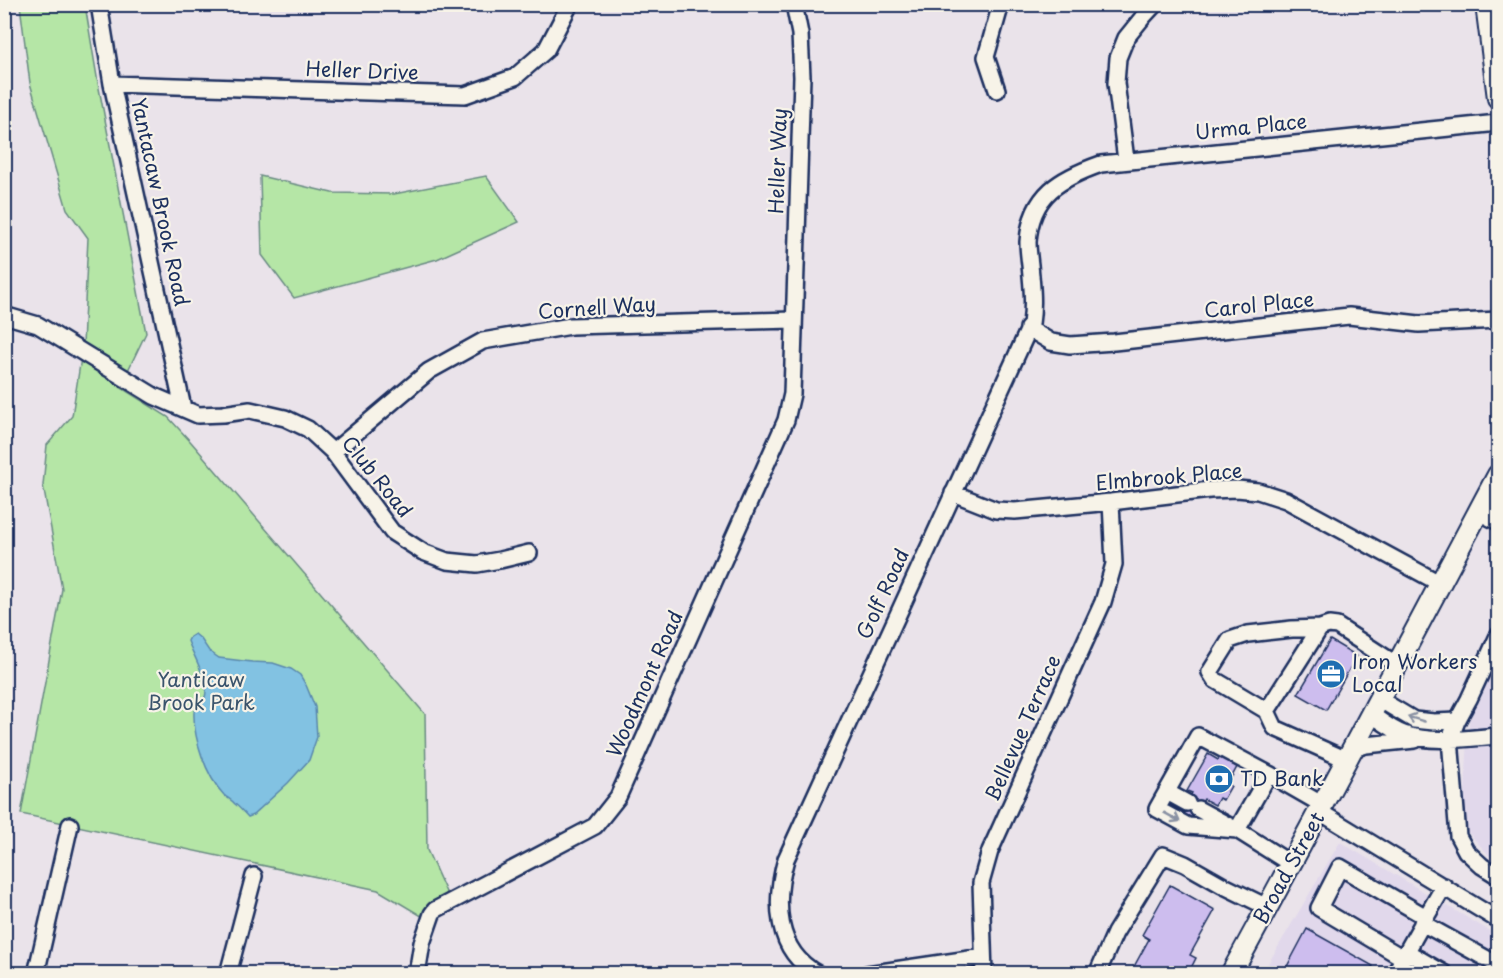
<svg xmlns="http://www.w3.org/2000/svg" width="1503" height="978" font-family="'Playpen Sans',sans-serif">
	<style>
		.built { fill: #e1d8eb }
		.green { fill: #b5e6a6; stroke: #688a82; stroke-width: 1.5 }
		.water { fill: #82c2e2; stroke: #5987ad; stroke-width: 1.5 }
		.building { fill: #cdbdee; stroke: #1b2f5e; stroke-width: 1.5 }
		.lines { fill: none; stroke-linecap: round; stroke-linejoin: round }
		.minor-casing { stroke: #1b2f5e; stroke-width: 20 }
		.major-casing { stroke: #1b2f5e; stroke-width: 24 }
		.minor { stroke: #f7f3e8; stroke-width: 15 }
		.major { stroke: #f7f3e8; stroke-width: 20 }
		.oneway { stroke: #8991a3 }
		.labels { text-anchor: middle; stroke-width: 4.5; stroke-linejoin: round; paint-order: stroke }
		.street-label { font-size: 20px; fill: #1b2f5e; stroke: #f7f3e8 }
		.poi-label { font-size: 20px; fill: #1b2f5e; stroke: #f7f3e8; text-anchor: start }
		.park-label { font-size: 20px; fill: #3a546c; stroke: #f7f3e8 }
	</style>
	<rect width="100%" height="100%" fill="#eae3ea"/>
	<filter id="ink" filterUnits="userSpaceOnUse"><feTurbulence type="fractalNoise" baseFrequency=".0167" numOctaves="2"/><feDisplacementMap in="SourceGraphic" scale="12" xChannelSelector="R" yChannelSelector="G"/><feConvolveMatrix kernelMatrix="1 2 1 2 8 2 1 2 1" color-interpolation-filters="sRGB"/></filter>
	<g filter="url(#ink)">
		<path class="built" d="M 1498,656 L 1498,865 L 1463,827 L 1469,720 L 1481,697 Z
			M 1340,842 L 1498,936 L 1498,973 L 1262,974 Z"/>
		<path class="green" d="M 20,5 L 85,5 L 98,83 L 146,333 L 120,387 L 168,417 L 191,442 L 425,714 L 427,850 L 450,901 L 435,924 L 378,890 L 21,814 L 62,589 L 43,485 L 47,445 L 72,416 L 83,345 L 88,238 L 67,209 L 30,83 Z
			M 260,176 L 332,193 L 394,194 L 486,176 L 519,222 L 437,259 L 294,298 L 262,255 Z"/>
		<path class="water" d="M 195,634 L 201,639 L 209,651 L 219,658 L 252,662 L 273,663 L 291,669 L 300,675 L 306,685 L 315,707 L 317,737 L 309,760 L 288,783 L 253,815 L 248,817 C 244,813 240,808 235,804 C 232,800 227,798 224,795 C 206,776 193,738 194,712 C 197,708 204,702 205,697 C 210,683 193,655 188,641 L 190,637 Z"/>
		<path class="building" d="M 1330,640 L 1357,656 L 1326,710 L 1298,694 Z
			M 1208,754 L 1218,760 L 1220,757 L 1237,767 L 1228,784 L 1231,786 L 1223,800 L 1219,798 L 1215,805 L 1204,799 L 1192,820 L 1180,814 L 1192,793 L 1187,791 Z
			M 1170,885 L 1215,910 L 1190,955 L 1196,958 L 1188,974 L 1130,974 L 1149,939 L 1142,935 Z
			M 1307,929 L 1373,966 L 1368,974 L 1283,974 Z"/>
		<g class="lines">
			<g class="minor-casing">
				<path id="minor" d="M 99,4 L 112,84 L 183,408
					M 112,84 L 465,95 L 515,77 L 546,50 L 570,4
					M 997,90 L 986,57 L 1001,4
					M 1126,160 L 1116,83 L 1118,58 L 1126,38 L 1143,17 L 1155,4
					M 4,315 L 38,325 L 154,396 L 198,415 L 223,414 L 250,410 L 285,418 L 308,429 L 333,452 L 392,532 L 423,552 L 447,561 L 477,564 L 500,560 L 529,553
					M 1028,328 L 1051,342 L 1070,345 L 1114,342 L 1349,316 L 1419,324 L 1498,320
					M 333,452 L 429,371 L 483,341 L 571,326 L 794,320
					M 953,493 L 996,510 L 1015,511 L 1111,502 L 1210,490 L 1237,489 L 1258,491 L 1286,500 L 1441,584
					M 1484,502 L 1498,508
					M 1479,512 L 1498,522
					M 1498,636 L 1469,699 L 1457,721 L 1450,739 L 1458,836 L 1466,851 L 1482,866 L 1498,876
					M 1379,699 L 1414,720 L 1434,722 L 1457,721
					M 1267,711 L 1320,628
					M 1371,714 C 1381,721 1392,730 1404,734 C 1433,744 1468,738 1498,736
					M 1353,749 L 1366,745 L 1415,740
					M 1347,760 L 1275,728 L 1267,711 L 1215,680 L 1210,672 L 1230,640 L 1248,634 L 1292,629 L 1320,628 L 1329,625 L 1337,626 L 1397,665
					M 1167,792 L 1187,803
					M 1198,809 L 1237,830 L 1269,774
					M 1320,812 L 1498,920
					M 1291,864 L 1237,830 L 1188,826 L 1157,809 L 1198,736 L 1269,774 L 1323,805
					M 1422,923 L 1498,965
					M 1407,952 L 1445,974
					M 1403,958 L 1426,917
					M 36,974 L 70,825
					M 228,974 L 254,876
					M 417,974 L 422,943 L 432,914 L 435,910 L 595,826 L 618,797 L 786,420 L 792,394 L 802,77 L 800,34 L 794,4
					M 818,974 C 775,951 774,901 786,859 L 1031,324 C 1034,304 1032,285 1030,265 C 1029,257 1028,249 1028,242 C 1031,194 1061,178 1101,164 L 1498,123
					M 867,974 L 983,957
					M 984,974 L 981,883 L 990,851 L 1103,602 L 1114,564 L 1111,502
					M 1097,974 L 1115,933 L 1163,855 L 1185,864 L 1222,885 L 1267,907
					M 1395,974 L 1403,958 L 1319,908 L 1340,867 L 1426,917 L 1444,886"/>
			</g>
			<g class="major-casing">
				<path id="major" d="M 1486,4 L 1498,98
					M 1231,974 C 1322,808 1409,642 1498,475"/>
			</g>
			<use href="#minor" class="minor"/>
			<use href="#major" class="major"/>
		</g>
		<defs><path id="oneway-shaft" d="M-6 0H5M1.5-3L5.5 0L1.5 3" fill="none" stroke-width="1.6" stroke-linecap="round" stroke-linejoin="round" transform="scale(1.5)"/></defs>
		<g class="oneway">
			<use href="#oneway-shaft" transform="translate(1416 719) rotate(-163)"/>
			<use href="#oneway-shaft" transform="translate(1172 817) rotate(29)"/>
		</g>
	</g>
	<defs>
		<g id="office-disc" transform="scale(1.5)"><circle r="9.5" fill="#1f6fb2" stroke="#f7f3e8"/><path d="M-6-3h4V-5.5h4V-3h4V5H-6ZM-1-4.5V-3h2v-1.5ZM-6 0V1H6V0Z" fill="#fff"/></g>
		<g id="bank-disc" transform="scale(1.5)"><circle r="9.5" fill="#1f6fb2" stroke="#f7f3e8"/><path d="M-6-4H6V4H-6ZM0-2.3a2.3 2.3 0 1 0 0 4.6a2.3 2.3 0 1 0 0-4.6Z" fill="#fff"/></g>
	</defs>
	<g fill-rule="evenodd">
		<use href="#office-disc" x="1331" y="674"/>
		<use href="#bank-disc" x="1219" y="779"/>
	</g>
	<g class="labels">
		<g class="street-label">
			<text transform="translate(362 71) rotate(2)" y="7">Heller Drive</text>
			<text transform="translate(1251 127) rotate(-6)" y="7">Urma Place</text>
			<text transform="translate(778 161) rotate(-88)" y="7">Heller Way</text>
			<text transform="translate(160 202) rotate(78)" y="7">Yantacaw Brook Road</text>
			<text transform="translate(1259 305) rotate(-6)" y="7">Carol Place</text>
			<text transform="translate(597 308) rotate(-4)" y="7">Cornell Way</text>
			<text transform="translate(377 477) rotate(51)" y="7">Club Road</text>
			<text transform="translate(1169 477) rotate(-5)" y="7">Elmbrook Place</text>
			<text transform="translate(883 594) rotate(-65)" y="7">Golf Road</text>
			<text transform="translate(645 684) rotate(-66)" y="7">Woodmont Road</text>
			<text transform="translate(1023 728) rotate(-66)" y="7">Bellevue Terrace</text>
			<text transform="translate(1289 868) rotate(-61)" y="7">Broad Street</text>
		</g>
		<g class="poi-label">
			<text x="1352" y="669">Iron Workers<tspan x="1352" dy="23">Local</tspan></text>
			<text x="1240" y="786">TD Bank</text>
		</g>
		<g class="park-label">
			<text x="201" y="687">Yanticaw<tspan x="201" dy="23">Brook Park</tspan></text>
		</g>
	</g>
	<rect width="1503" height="978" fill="none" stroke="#f7f3e8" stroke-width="24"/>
	<rect x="12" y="12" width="1479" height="954" fill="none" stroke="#1b2f5e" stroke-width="2" filter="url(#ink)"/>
</svg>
